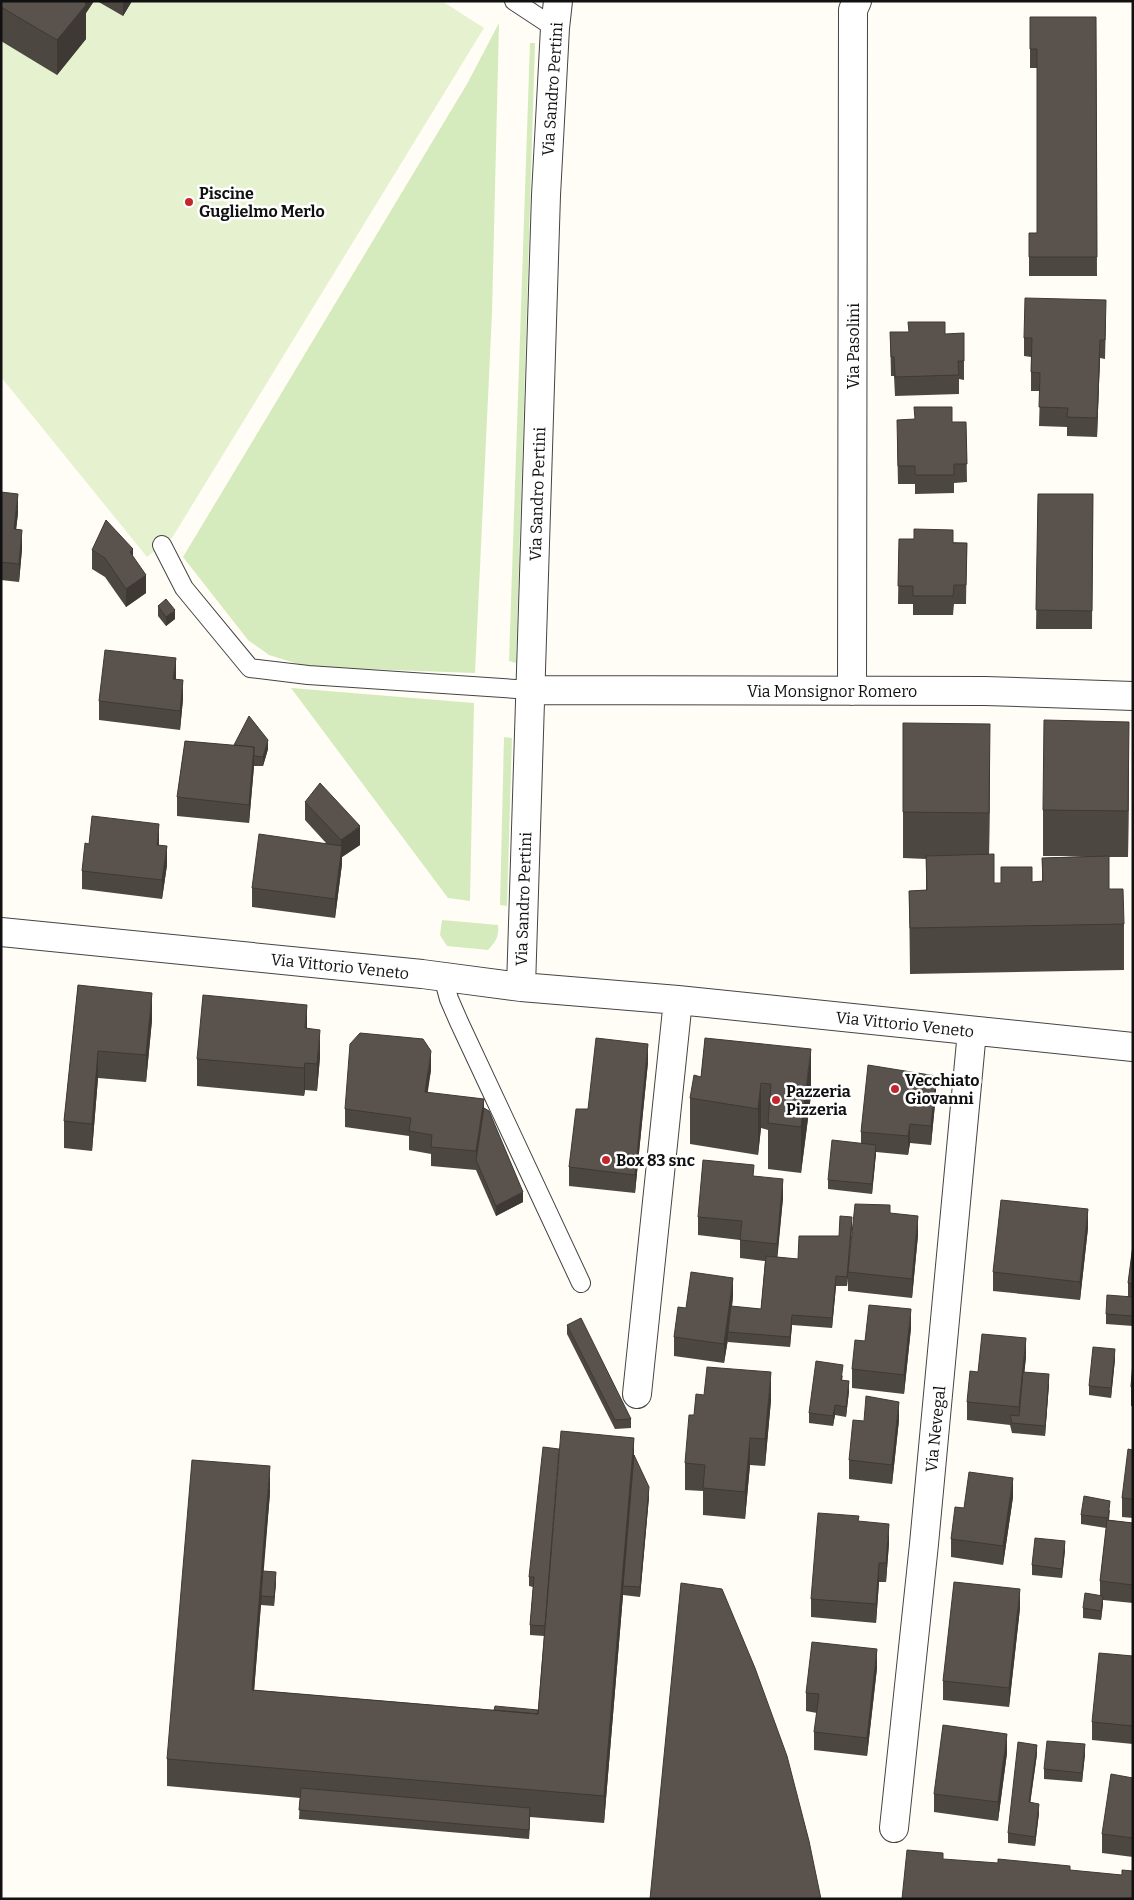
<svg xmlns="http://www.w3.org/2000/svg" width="1134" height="1900" font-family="Bitter,serif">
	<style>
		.green { fill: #d5ebbd }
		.pitch { fill: #e6f2cf }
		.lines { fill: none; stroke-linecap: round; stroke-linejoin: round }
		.lane-casing { stroke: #444; stroke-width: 20 }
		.street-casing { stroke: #444; stroke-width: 30 }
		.lane { stroke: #fff; stroke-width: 18 }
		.street { stroke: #fff; stroke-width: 28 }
		.wall { fill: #4d4742 }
		.shaded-wall { fill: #3f3936 }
		.building { fill: #5a524d; stroke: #3f3936 }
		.poi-dot { fill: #c4262e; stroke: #fff; stroke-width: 2 }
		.labels { text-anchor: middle; stroke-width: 5; stroke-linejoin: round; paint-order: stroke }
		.street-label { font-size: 16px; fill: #111; stroke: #fff }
		.poi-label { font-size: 16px; font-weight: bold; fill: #111; stroke: #fff; text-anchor: start }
	</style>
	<rect width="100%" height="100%" fill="#fffdf5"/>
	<path class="green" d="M 499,23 L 492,313 L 475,673 L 308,667 L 269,655 L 248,640 L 183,557 L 467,84 Z
		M 530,43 L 535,43 L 516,663 L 509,661 Z
		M 291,688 L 474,703 L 470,901 L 448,898 Z
		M 504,737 L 512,738 L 507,906 L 500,905 Z
		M 442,920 L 498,925 C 499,936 496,942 488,950 L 447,946 L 440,935 Z"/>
	<path class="pitch" d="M 1,1 L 442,1 L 484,28 L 172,538 L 147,557 L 1,377 Z"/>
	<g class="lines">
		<g class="lane-casing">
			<path id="lane" d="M 514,1 L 555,28
				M 162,545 L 184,588 L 250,668 L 308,675 L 531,690
				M 443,977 L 449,999 L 459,1022 L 581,1283"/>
		</g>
		<g class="street-casing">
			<path id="street" d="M 531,690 L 985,691 L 1133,696
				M 852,691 L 853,10 L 857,1
				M 1,932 L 422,974 L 521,987 L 678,1000 L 1133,1047
				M 521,987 L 546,195 L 555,28 L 558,1
				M 637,1394 L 678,1000
				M 894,1828 L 924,1544 L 972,1031"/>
		</g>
		<use href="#lane" class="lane"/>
		<use href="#street" class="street"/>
	</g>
	<path class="wall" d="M 1,1 L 94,1 L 86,13 L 86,39 L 57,75 L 1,41 Z
		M 97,1 L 132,1 L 123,16 Z
		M 1030,17 L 1096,17 L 1097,276 L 1029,276 L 1029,233 L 1037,233 L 1037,68 L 1030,68 Z
		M 1106,319 L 1105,359 L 1100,358 L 1097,437 L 1067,436 L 1067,427 L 1039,426 L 1040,391 L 1031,391 L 1031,357 L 1024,356 L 1024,338 Z
		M 890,332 L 945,334 L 964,361 L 964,380 L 959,379 L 959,394 L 895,396 L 894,376 L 891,376 Z
		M 952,422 L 966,422 L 967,482 L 954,483 L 954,493 L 915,494 L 915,484 L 898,484 L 897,438 Z
		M 1,492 L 18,513 L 16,529 L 22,549 L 19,582 L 1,580 Z
		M 1038,494 L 1093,494 L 1092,629 L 1036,629 Z
		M 899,539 L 967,543 L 966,604 L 954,604 L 953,615 L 913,615 L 913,604 L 898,604 Z
		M 92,550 L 133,557 L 146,593 L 126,607 L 105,577 L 92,569 Z
		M 158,606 L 175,619 L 166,626 L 158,616 Z
		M 176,677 L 176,679 L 183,699 L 180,730 L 99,720 L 99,701 Z
		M 903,723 L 990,770 L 989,854 L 994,883 L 1001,883 L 1001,867 L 1032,882 L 1042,882 L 1042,858 L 1087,856 L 1043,856 L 1043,810 L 1129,767 L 1128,857 L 1109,857 L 1109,889 L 1124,924 L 1124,970 L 910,974 L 909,891 L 926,890 L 926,859 L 903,858 Z
		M 185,741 L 268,749 L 263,766 L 254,766 L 249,823 L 177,816 L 177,797 Z
		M 305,802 L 360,845 L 342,857 L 342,864 L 335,918 L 252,907 L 252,888 L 326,843 L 305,820 Z
		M 159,843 L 159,845 L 167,865 L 162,899 L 82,889 L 82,871 L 89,844 Z
		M 78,985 L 152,1020 L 146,1082 L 98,1078 L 92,1151 L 64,1148 L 64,1121 Z
		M 307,1029 L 320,1057 L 317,1091 L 305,1090 L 304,1096 L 197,1086 L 197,1059 Z
		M 705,1038 L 811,1095 L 801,1173 L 768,1169 L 768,1130 L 761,1128 L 758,1155 L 690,1144 L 690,1098 L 701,1077 Z
		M 648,1062 L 635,1193 L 569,1186 L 569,1167 L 588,1109 Z
		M 431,1070 L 427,1092 L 484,1108 L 523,1202 L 496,1216 L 476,1170 L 431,1166 L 431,1154 L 409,1150 L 409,1136 L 345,1127 L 345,1109 Z
		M 936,1094 L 931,1145 L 910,1143 L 908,1155 L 876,1152 L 872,1194 L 828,1189 L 828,1180 L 861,1143 L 861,1132 Z
		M 754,1176 L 783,1198 L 777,1257 L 798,1259 L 839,1236 L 852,1227 L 849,1258 L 890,1213 L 918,1235 L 912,1298 L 848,1291 L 848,1277 L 847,1286 L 836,1286 L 832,1328 L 792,1325 L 790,1347 L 728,1342 L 728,1339 L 724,1363 L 674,1356 L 674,1337 L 686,1308 L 733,1296 L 732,1307 L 761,1309 L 765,1261 L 740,1258 L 740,1240 L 698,1235 L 698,1217 Z
		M 1088,1228 L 1080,1300 L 993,1291 L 993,1272 Z
		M 1133,1245 L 1133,1326 L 1106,1324 L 1106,1314 L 1128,1296 L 1128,1283 Z
		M 567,1325 L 631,1419 L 631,1428 L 615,1429 L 567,1334 Z
		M 911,1328 L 904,1394 L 852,1388 L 852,1369 L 865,1341 Z
		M 1026,1357 L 1024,1372 L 1049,1384 L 1045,1436 L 1012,1433 L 1010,1425 L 967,1420 L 967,1402 L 978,1372 Z
		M 1115,1359 L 1111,1398 L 1089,1395 L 1089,1386 Z
		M 1133,1361 L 1133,1406 L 1131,1406 L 1131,1387 Z
		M 843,1375 L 842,1380 L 849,1391 L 846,1417 L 835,1415 L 833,1426 L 809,1423 L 809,1413 Z
		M 771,1400 L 765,1466 L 750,1465 L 745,1519 L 703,1515 L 703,1491 L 685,1490 L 685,1463 Z
		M 899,1420 L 892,1484 L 849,1479 L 849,1460 L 864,1421 Z
		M 1133,1450 L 1133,1518 L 1122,1517 L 1122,1498 Z
		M 634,1455 L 649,1497 L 640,1597 L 623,1595 L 604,1823 L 530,1817 L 529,1839 L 299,1819 L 300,1798 L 167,1786 L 167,1759 L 270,1493 L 263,1571 L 276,1582 L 274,1606 L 261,1605 L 261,1603 L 254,1690 L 494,1710 L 538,1710 L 544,1636 L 530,1635 L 530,1625 L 533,1587 L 529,1586 L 529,1577 Z
		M 1013,1497 L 1003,1565 L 951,1557 L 951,1539 L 964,1508 Z
		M 1110,1510 L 1109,1520 L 1133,1523 L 1133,1603 L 1103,1600 L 1101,1620 L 1083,1618 L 1083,1608 L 1100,1595 L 1100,1581 L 1106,1528 L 1081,1524 L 1081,1515 Z
		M 859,1521 L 889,1543 L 886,1582 L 879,1582 L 876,1623 L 811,1617 L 811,1599 Z
		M 1065,1550 L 1062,1578 L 1032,1575 L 1032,1565 Z
		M 1020,1608 L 1009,1707 L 943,1700 L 943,1681 Z
		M 1133,1656 L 1133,1744 L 1092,1740 L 1092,1722 Z
		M 877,1668 L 867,1756 L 814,1750 L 814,1732 L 817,1713 L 806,1711 L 806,1693 Z
		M 1007,1753 L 998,1821 L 934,1812 L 934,1794 Z
		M 1037,1754 L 1030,1803 L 1039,1813 L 1035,1846 L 1008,1843 L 1008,1833 Z
		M 1085,1754 L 1082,1782 L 1044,1779 L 1044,1769 Z
		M 1133,1778 L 1133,1857 L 1102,1853 L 1102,1834 Z"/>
	<path class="shaded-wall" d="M 80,1 L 94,1 L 86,13 L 86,39 L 57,75 L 57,40 Z
		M 123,1 L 132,1 L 123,16 Z
		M 1100,340 L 1100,358 L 1097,437 L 1097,418 Z
		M 18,494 L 18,513 L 14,548 L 14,529 Z
		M 22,530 L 22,549 L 19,582 L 19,564 Z
		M 133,549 L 133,568 L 130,552 Z
		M 146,575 L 146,593 L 126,607 L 126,589 Z
		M 175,610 L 175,619 L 166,626 L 166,617 Z
		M 176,658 L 176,677 L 173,697 L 173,679 Z
		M 183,680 L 183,699 L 180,730 L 180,711 Z
		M 1129,722 L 1129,767 L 1128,857 L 1128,811 Z
		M 990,724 L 990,770 L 989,859 L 989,813 Z
		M 268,740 L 268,749 L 263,766 L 263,757 Z
		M 254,747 L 254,766 L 249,823 L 249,805 Z
		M 159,824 L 159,843 L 157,863 L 157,845 Z
		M 360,826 L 360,845 L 342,857 L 342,864 L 335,918 L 335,899 L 341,855 L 341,840 Z
		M 167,846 L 167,865 L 162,899 L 162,880 Z
		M 152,993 L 152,1020 L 146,1082 L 146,1055 Z
		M 307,1005 L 307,1032 L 305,1028 Z
		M 320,1030 L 320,1057 L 317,1091 L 317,1064 Z
		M 648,1044 L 648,1062 L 635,1193 L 635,1175 Z
		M 811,1049 L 811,1095 L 801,1173 L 801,1127 Z
		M 98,1051 L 98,1078 L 92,1151 L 92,1124 Z
		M 431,1051 L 431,1070 L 425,1111 L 425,1092 Z
		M 305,1063 L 305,1090 L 304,1096 L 304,1068 Z
		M 936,1076 L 936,1094 L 931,1145 L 931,1126 Z
		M 761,1083 L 761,1128 L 758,1155 L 758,1109 Z
		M 484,1099 L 484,1118 L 476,1160 L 476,1151 Z
		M 910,1124 L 910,1143 L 908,1155 L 908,1136 Z
		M 876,1145 L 876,1154 L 872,1194 L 872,1184 Z
		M 783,1179 L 783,1198 L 777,1262 L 777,1244 Z
		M 523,1192 L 523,1202 L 496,1216 L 496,1206 Z
		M 1088,1209 L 1088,1228 L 1080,1300 L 1080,1282 Z
		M 918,1216 L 918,1235 L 912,1298 L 912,1279 Z
		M 852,1217 L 852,1227 L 847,1286 L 847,1277 Z
		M 836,1276 L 836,1286 L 832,1328 L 832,1318 Z
		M 733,1278 L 733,1296 L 729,1332 L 728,1332 L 728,1339 L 724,1363 L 724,1344 Z
		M 911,1309 L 911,1328 L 904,1394 L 904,1375 Z
		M 792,1315 L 792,1325 L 790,1347 L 790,1337 Z
		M 1026,1338 L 1026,1357 L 1019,1426 L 1019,1407 Z
		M 1115,1349 L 1115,1359 L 1111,1398 L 1111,1388 Z
		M 771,1372 L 771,1400 L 765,1466 L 765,1439 Z
		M 1049,1374 L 1049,1384 L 1045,1436 L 1045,1426 Z
		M 849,1381 L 849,1391 L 846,1417 L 846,1407 Z
		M 899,1402 L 899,1420 L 892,1484 L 892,1465 Z
		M 835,1405 L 835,1415 L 833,1426 L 833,1416 Z
		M 634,1438 L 634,1465 L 623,1586 L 623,1595 L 604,1823 L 604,1796 Z
		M 750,1438 L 750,1465 L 745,1519 L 745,1492 Z
		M 270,1466 L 270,1493 L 252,1717 L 252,1690 Z
		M 1013,1478 L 1013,1497 L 1003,1565 L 1003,1546 Z
		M 649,1487 L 649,1497 L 640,1597 L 640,1587 Z
		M 889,1524 L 889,1543 L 886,1582 L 886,1563 Z
		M 1065,1541 L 1065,1550 L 1062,1578 L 1062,1569 Z
		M 879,1563 L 879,1582 L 876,1623 L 876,1604 Z
		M 276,1572 L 276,1582 L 274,1606 L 274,1597 Z
		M 1020,1589 L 1020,1608 L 1009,1707 L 1009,1688 Z
		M 1103,1596 L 1103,1605 L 1101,1620 L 1101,1611 Z
		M 877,1649 L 877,1668 L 867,1756 L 867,1738 Z
		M 1007,1734 L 1007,1753 L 998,1821 L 998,1802 Z
		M 1085,1744 L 1085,1754 L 1082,1782 L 1082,1773 Z
		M 1037,1745 L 1037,1754 L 1029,1812 L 1029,1802 Z
		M 1039,1804 L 1039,1813 L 1035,1846 L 1035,1837 Z
		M 530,1808 L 530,1817 L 529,1839 L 529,1830 Z"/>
	<path class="building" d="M 1,1 L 85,1 L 86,5 L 57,40 L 1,7 Z
		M 1030,17 L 1096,17 L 1097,257 L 1029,257 L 1029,233 L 1037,233 L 1037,49 L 1030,49 Z
		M 1025,298 L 1106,300 L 1105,340 L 1100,340 L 1097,418 L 1067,417 L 1068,408 L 1039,407 L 1040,373 L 1031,372 L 1032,338 L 1024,338 Z
		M 908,322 L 945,322 L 945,334 L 964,333 L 964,361 L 958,361 L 959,375 L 895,377 L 894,357 L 891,357 L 890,332 L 909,332 Z
		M 914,407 L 952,407 L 952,422 L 966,422 L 967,464 L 954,464 L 954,475 L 915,475 L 915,466 L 898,466 L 897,420 L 915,419 Z
		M 1,492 L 18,494 L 14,529 L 22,530 L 19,564 L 1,562 Z
		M 1038,494 L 1093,494 L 1092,611 L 1036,610 Z
		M 106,520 L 133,549 L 130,552 L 146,575 L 126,589 L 105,558 L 92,550 Z
		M 914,529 L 953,530 L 953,543 L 967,543 L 966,585 L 954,585 L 953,596 L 913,596 L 913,586 L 898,586 L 899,539 L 914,539 Z
		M 166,599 L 175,610 L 166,617 L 158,606 Z
		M 105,650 L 176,658 L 173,679 L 183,680 L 180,711 L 99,701 Z
		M 249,716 L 268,740 L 263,757 L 254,756 L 254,747 L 234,745 Z
		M 1044,720 L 1129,722 L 1128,811 L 1043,810 Z
		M 903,723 L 990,724 L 989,813 L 903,812 Z
		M 185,741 L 254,747 L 249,805 L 177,797 Z
		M 320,783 L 360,826 L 341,840 L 305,802 Z
		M 92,816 L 159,824 L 157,845 L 167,846 L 162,880 L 82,871 L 85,843 L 89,844 Z
		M 259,834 L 342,846 L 335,899 L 252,888 Z
		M 994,854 L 994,883 L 1001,883 L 1001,867 L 1032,867 L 1032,882 L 1043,881 L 1042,858 L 1109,856 L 1109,889 L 1123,889 L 1124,924 L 910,928 L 909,891 L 927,890 L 926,856 Z
		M 78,985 L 152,993 L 146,1055 L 98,1051 L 92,1124 L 64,1121 Z
		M 203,995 L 307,1005 L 305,1028 L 320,1030 L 317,1064 L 305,1063 L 304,1068 L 197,1059 Z
		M 360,1033 L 423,1039 L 431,1051 L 425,1092 L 484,1099 L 476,1151 L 431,1147 L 432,1135 L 409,1131 L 411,1118 L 345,1109 L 350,1044 Z
		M 596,1038 L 648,1044 L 635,1175 L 569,1167 L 576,1109 L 588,1109 Z
		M 705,1038 L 811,1049 L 801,1127 L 768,1123 L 771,1084 L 761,1083 L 758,1109 L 690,1098 L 694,1075 L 701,1077 Z
		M 868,1065 L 936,1076 L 931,1126 L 910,1124 L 908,1136 L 861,1132 Z
		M 484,1108 L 489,1111 L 523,1192 L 496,1206 L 476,1160 Z
		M 832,1140 L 876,1145 L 872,1184 L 828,1180 Z
		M 703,1160 L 754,1165 L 753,1176 L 783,1179 L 777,1244 L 740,1240 L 742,1221 L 698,1217 Z
		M 1001,1200 L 1088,1209 L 1080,1282 L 993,1272 Z
		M 855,1204 L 890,1205 L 890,1213 L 918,1216 L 912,1279 L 848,1272 Z
		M 840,1216 L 852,1217 L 847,1277 L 836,1276 L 832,1318 L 792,1315 L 790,1337 L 728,1332 L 731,1306 L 761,1309 L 766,1256 L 798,1259 L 799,1236 L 839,1236 Z
		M 1133,1245 L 1133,1284 L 1128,1283 Z
		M 691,1272 L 733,1278 L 724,1344 L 674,1337 L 678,1307 L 686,1308 Z
		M 1107,1295 L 1133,1297 L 1133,1316 L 1106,1314 Z
		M 869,1305 L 911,1309 L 904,1375 L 852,1369 L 855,1340 L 865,1341 Z
		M 581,1318 L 631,1419 L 615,1420 L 567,1325 Z
		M 982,1334 L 1026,1338 L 1019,1407 L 967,1402 L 970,1371 L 978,1372 Z
		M 1093,1347 L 1115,1349 L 1111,1388 L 1089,1386 Z
		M 816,1361 L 843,1365 L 841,1380 L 849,1381 L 846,1407 L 835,1405 L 833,1416 L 809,1413 Z
		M 1133,1361 L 1133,1387 L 1131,1387 Z
		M 707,1367 L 771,1372 L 765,1439 L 750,1438 L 745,1492 L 703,1488 L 705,1465 L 685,1463 L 689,1415 L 694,1415 L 696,1394 L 704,1395 Z
		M 1023,1372 L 1049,1374 L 1045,1426 L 1012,1423 L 1010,1415 L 1019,1416 Z
		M 866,1396 L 899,1402 L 892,1465 L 849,1460 L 853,1420 L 864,1421 Z
		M 561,1431 L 634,1438 L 604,1796 L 167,1759 L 192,1460 L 270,1466 L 252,1690 L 538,1714 Z
		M 543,1447 L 559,1449 L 545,1626 L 530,1625 L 534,1577 L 529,1577 Z
		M 1128,1449 L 1133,1450 L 1133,1499 L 1122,1498 Z
		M 634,1455 L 649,1487 L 640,1587 L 623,1586 Z
		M 969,1472 L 1013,1478 L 1003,1546 L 951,1539 L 955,1507 L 964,1508 Z
		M 1084,1496 L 1110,1501 L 1108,1518 L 1081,1515 Z
		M 818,1513 L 859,1516 L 858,1521 L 889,1524 L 886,1563 L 879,1563 L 876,1604 L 811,1599 Z
		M 1107,1520 L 1133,1523 L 1133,1585 L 1100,1581 Z
		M 1035,1538 L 1065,1541 L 1062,1569 L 1032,1565 Z
		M 263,1571 L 276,1572 L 274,1597 L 261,1596 Z
		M 954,1582 L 1020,1589 L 1009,1688 L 943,1681 Z
		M 681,1583 L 722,1589 L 755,1668 L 787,1756 L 809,1841 L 821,1899 L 650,1899 Z
		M 1085,1593 L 1103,1596 L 1101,1611 L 1083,1608 Z
		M 812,1642 L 877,1649 L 867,1738 L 814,1732 L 819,1694 L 806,1693 Z
		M 1099,1653 L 1133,1656 L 1133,1726 L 1092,1722 Z
		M 495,1706 L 538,1710 L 538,1714 L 494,1710 Z
		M 943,1725 L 1007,1734 L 998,1802 L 934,1794 Z
		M 1047,1741 L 1085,1744 L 1082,1773 L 1044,1769 Z
		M 1018,1742 L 1037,1745 L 1029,1802 L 1039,1804 L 1035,1837 L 1008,1833 Z
		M 1111,1774 L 1133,1778 L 1133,1838 L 1102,1834 Z
		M 301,1788 L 530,1808 L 529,1830 L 299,1810 Z
		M 907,1850 L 943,1853 L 943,1859 L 998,1863 L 998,1859 L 1070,1866 L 1070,1870 L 1122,1875 L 1122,1870 L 1133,1871 L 1133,1899 L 902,1899 Z"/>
	<g class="poi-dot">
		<circle cx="189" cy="202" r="5"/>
		<circle cx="895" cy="1089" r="5"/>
		<circle cx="776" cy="1100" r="5"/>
		<circle cx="606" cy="1160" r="5"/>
	</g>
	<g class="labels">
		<g class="street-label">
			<text transform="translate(552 89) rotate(-86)" y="6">Via Sandro Pertini</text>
			<text transform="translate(853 346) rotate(-90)" y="6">Via Pasolini</text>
			<text transform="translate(537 494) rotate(-88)" y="6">Via Sandro Pertini</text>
			<text x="832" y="697">Via Monsignor Romero</text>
			<text transform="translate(523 899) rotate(-88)" y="6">Via Sandro Pertini</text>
			<text transform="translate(340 966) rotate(6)" y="6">Via Vittorio Veneto</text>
			<text transform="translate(905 1024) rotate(6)" y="6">Via Vittorio Veneto</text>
			<text transform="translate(935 1429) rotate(-84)" y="6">Via Nevegal</text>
		</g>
		<g class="poi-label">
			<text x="199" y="199">Piscine<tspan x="199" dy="18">Guglielmo Merlo</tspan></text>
			<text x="905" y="1086">Vecchiato<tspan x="905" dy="18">Giovanni</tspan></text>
			<text x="786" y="1097">Pazzeria<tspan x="786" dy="18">Pizzeria</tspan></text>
			<text x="616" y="1166">Box 83 snc</text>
		</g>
	</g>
	<rect width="1134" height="1900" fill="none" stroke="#111111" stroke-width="5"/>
</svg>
